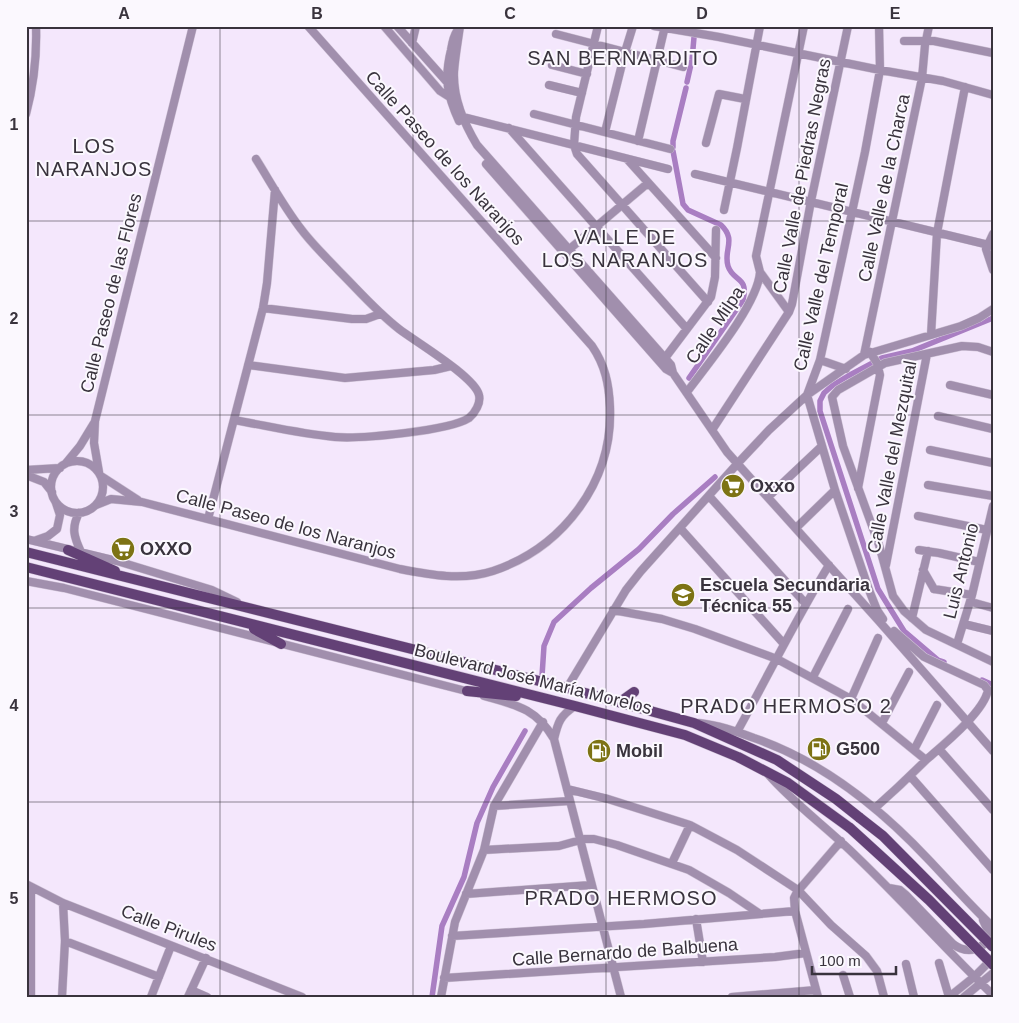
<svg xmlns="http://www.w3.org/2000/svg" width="1019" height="1023" font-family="Helvetica,sans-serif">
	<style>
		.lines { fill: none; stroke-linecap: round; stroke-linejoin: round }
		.canal { stroke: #a97ec2; stroke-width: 5.5 }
		.minor-casing { stroke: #cfc3d6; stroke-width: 9 }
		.major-casing { stroke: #cfc3d6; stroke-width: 11 }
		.minor { stroke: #a18fad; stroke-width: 8 }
		.major { stroke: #634176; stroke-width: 10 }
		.major-bridge-casing { stroke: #cfc3d6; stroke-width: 11; stroke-linecap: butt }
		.major-bridge { stroke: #634176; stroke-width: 10 }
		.grid { fill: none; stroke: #39333d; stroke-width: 1; stroke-opacity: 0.55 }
		.labels { text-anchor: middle; stroke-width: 4; stroke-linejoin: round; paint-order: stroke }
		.street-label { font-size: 18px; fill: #39333d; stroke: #fbf8fe }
		.poi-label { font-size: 18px; font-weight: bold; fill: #39333d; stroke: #fbf8fe; text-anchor: start }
		.quarter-label { font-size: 20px; letter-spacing: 1px; fill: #39333d; stroke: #fbf8fe }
		.neatline { fill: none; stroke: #39333d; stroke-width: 2 }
		.grid-label { font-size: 16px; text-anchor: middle; font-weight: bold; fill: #39333d }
	</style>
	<rect width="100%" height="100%" fill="#f4e7fc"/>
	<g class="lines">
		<path class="canal" d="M 687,82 L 692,60 L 695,26
			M 673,147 L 673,141 L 686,88
			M 673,151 L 683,204 L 688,210 L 721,225 C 737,240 723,250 728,266 C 733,282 749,276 743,300 L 689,378
			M 944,662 L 938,660 L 904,631 L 878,589 L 820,411 L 820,401 L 824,393 L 833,385 L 848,376 L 882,358 L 912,351 L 993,318
			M 542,676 L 544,646 L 554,622 L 591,588 L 639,549 L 673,514 L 715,477
			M 982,680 L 993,685
			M 432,997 L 442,926 L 464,877 L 477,823 L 493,787 L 525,731"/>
		<g class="minor-casing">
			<path id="minor" d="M 384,26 L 440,91 L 451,98
				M 397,26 L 447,82
				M 460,26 C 458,41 455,57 454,72 C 453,99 464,123 477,145 L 671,365 L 673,373 L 727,452 L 878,620 L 993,751
				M 654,26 L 719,37 L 880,70 L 943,81 L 993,95
				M 457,31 C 453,37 452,44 451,50 C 444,78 447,95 459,121
				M 556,34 L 683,67
				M 904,41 L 934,41 L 993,53
				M 412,43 L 416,26
				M 552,65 L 587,74
				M 549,85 L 582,93
				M 26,114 C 34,84 37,56 36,26
				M 534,114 L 670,149
				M 463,117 L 668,169
				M 509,128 L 687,329
				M 605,132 L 625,52 L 633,26
				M 638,141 L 665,26
				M 706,143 L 719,94 L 745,99
				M 574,145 L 577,154 L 708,302
				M 574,145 L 576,117 L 598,26
				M 627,159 L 716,258
				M 486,164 L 666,369 L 673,373
				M 695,174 L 993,246
				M 724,210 L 737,148 L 760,26
				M 993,234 L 986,249 L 993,270
				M 566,252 L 648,183
				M 263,308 L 352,319 L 366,319 L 380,314
				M 789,312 L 760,272 L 756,256 L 804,26
				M 931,335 L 937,233 L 965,87
				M 993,352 L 978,347 L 962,346 L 885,363 L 838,390 L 832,397 L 843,446 L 879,545 L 893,596 L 904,611 L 926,630 L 993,662
				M 864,355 L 922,78 L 925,45 L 929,26
				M 820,360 L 846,369
				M 662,362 L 711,297 L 715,277 L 716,230
				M 248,365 L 345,378 L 434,370 L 451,366
				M 950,385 L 993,395
				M 687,392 C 707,365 758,304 760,272
				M 807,395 L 835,490 L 869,590 L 877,610 L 883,619
				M 807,395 L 820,360 L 865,152 L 880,70 L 879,26
				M 938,416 L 993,429
				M 234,420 C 268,426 301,434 335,437 C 360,439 449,431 469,418 C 475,413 481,403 479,395 C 475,377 416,342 399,329 C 377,312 359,291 339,271 C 326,257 312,244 301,229 C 284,207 271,183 256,159
				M 712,430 L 789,312 L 792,304 L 811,201 L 848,26
				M 930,450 L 993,463
				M51 487a26 26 0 1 1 52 0a26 26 0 1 1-52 0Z
				M 66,463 L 80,446 L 94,423
				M 26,470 L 60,468
				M 99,472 L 94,443 L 95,421 L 193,26
				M 26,475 L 44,482 L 52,492
				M 101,476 L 138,500
				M 928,485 L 993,496
				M 858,488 L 880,375 L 877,363 L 870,352
				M 709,496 L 806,604
				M 768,497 L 822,446
				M 96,505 L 111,499 L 142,502 L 400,569 C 431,575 462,581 493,571 C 564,547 613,481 610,407 C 609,384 605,365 592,346 L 308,26
				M 79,513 C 71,528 74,537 81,552
				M 918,516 L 987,530
				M 208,519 L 263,308 L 267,283 L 275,190
				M 680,528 L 784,644
				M 796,528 L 835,490
				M 26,539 L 117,561 L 212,590 L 237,602
				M 34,541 L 48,536 L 57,529 L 60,515 L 56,503
				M 919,550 L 939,553 L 979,562
				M 886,565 L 927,354
				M 923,570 L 934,589
				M 26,581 L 64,588 L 470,692
				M 934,589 L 972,595
				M 975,603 L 993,608
				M 613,610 L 662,619 L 695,629 L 777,659 L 851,699 L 926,760
				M 912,618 L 928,551
				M 964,624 L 993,631
				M 957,644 L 972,595 L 993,506
				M 813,677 L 848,609
				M 567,688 L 626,590 L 641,571 L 738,463 L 769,430 L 807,395 L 864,355 L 961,326 L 979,318 L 993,309
				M 484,696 C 516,705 536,708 554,739
				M 851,699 L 878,638
				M 575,706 C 560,716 558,722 554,739 L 621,997
				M 699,723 C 718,725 735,731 754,738 C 821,761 879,807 927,858 C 949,881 970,905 993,927
				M 882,723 L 909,672
				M 737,732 C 768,676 796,619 829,565
				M 939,749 L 993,810
				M 914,750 L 937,705
				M 768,774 C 795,805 828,828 857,857 C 904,902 946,950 993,995
				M 911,777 L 993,870
				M 567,789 L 608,799 L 690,825 L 737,850 L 798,890 L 831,925 L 866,956 L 877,971 L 884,997
				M 494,806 L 569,801
				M 875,808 C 892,793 909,777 926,760 C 943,745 984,712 988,690 L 984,685 L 924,657 L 894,631
				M 484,850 L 559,846 L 584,839 L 594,839 L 617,845 L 689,870 L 729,893 L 760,914
				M 672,863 L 690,825
				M 26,884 L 63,903 L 302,997
				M 31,887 L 31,997
				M 889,888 L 900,890 L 906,895 L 953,944 C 966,954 985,952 989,933 L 983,920
				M 466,894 L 591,885
				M 696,919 L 703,962
				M 452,936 L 644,924 L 795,911
				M 65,941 L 159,977
				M 939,963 L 949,997
				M 906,964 L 914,997
				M 843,975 L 850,997
				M 444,978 L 775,957 L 806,953
				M 191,990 L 207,997
				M 62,997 L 65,941 L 63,903
				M 151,997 L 171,946
				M 188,997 L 206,958
				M 441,997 L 455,922 L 484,850 L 494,806 L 543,722
				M 732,997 L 816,990
				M 818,997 L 795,911 L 794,898 L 797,892 L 841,841
				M 949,997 L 974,977 L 993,958
				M 964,997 L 993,973"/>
		</g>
		<g class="major-casing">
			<path id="major" d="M 68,550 L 115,571
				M 26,552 L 567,688 L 694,723 L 777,760 L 836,799 L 860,818
				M 26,567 L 575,706 L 685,735 L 738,757 L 788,783 L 850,828
				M 254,629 L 281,644
				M 467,691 L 516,696
				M 620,702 L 634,692"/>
		</g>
		<use href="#minor" class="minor"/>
		<use href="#major" class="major"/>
		<g class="major-bridge-casing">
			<path id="major-bridge" d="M 860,818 L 883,836 L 993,947
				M 850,828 L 929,900 L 993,965"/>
		</g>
		<use href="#major-bridge" class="major-bridge"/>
	</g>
	<path class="grid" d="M 220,26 L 220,997M 413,26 L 413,997M 606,26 L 606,997M 799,26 L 799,997M 26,221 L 993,221M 26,415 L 993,415M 26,608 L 993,608M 26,802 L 993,802"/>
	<defs>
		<g id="supermarket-disc" transform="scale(1.25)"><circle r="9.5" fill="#7d7314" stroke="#fbf8fe"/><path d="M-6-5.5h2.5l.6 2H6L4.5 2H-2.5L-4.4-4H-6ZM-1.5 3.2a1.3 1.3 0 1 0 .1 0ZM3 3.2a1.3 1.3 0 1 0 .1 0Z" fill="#fff"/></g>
		<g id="school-disc" transform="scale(1.25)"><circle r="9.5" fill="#7d7314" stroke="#fbf8fe"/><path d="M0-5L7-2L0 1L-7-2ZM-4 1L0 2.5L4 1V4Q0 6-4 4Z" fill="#fff"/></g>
		<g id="fuel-disc" transform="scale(1.25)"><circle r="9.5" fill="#7d7314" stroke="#fbf8fe"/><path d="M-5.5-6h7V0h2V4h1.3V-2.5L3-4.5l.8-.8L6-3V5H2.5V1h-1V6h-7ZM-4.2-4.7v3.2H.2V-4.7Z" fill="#fff"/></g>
	</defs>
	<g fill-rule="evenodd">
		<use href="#supermarket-disc" x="733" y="486"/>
		<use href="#supermarket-disc" x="123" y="549"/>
		<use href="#school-disc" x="683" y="595"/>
		<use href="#fuel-disc" x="819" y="749"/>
		<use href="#fuel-disc" x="599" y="751"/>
	</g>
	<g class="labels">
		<g class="street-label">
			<text transform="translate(445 158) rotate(48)" y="6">Calle Paseo de los Naranjos</text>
			<text transform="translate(802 176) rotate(-79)" y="6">Calle Valle de Piedras Negras</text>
			<text transform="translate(884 188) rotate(-78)" y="6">Calle Valle de la Charca</text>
			<text transform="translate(821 277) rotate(-77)" y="6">Calle Valle del Temporal</text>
			<text transform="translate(111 293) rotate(-76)" y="6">Calle Paseo de las Flores</text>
			<text transform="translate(715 325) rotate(-56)" y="6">Calle Milpa</text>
			<text transform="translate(892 457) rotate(-79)" y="6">Calle Valle del Mezquital</text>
			<text transform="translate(286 524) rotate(15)" y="6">Calle Paseo de los Naranjos</text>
			<text transform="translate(961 571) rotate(-76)" y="6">Luis Antonio</text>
			<text transform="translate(533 679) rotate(14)" y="6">Boulevard José María Morelos</text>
			<text transform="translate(169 928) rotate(21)" y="6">Calle Pirules</text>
			<text transform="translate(625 952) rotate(-4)" y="6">Calle Bernardo de Balbuena</text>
		</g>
		<g class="poi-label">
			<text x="750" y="492">Oxxo</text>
			<text x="140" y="555">OXXO</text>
			<text x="700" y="591">Escuela Secundaria<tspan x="700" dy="21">Técnica 55</tspan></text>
			<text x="836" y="755">G500</text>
			<text x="616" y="757">Mobil</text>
		</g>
		<g class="quarter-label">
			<text x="623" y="65">SAN BERNARDITO</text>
			<text x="94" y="153">LOS<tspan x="94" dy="23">NARANJOS</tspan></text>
			<text x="625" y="244">VALLE DE<tspan x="625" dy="23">LOS NARANJOS</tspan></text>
			<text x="786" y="713">PRADO HERMOSO 2</text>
			<text x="621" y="905">PRADO HERMOSO</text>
		</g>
	</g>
	<rect width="1019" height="1023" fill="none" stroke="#fbf8fe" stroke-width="55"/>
	<path d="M812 966v8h84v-8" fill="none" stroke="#39333d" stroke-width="2.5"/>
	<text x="819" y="966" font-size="15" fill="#39333d" stroke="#fbf8fe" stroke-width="4" paint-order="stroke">100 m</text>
	<rect x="28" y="28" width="964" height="968" class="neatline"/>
	<g class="grid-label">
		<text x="124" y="19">A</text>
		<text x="317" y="19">B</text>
		<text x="510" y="19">C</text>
		<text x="702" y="19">D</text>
		<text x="895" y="19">E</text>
		<text x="14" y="130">1</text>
		<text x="14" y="324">2</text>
		<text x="14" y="517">3</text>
		<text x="14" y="711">4</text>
		<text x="14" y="904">5</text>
	</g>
</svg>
